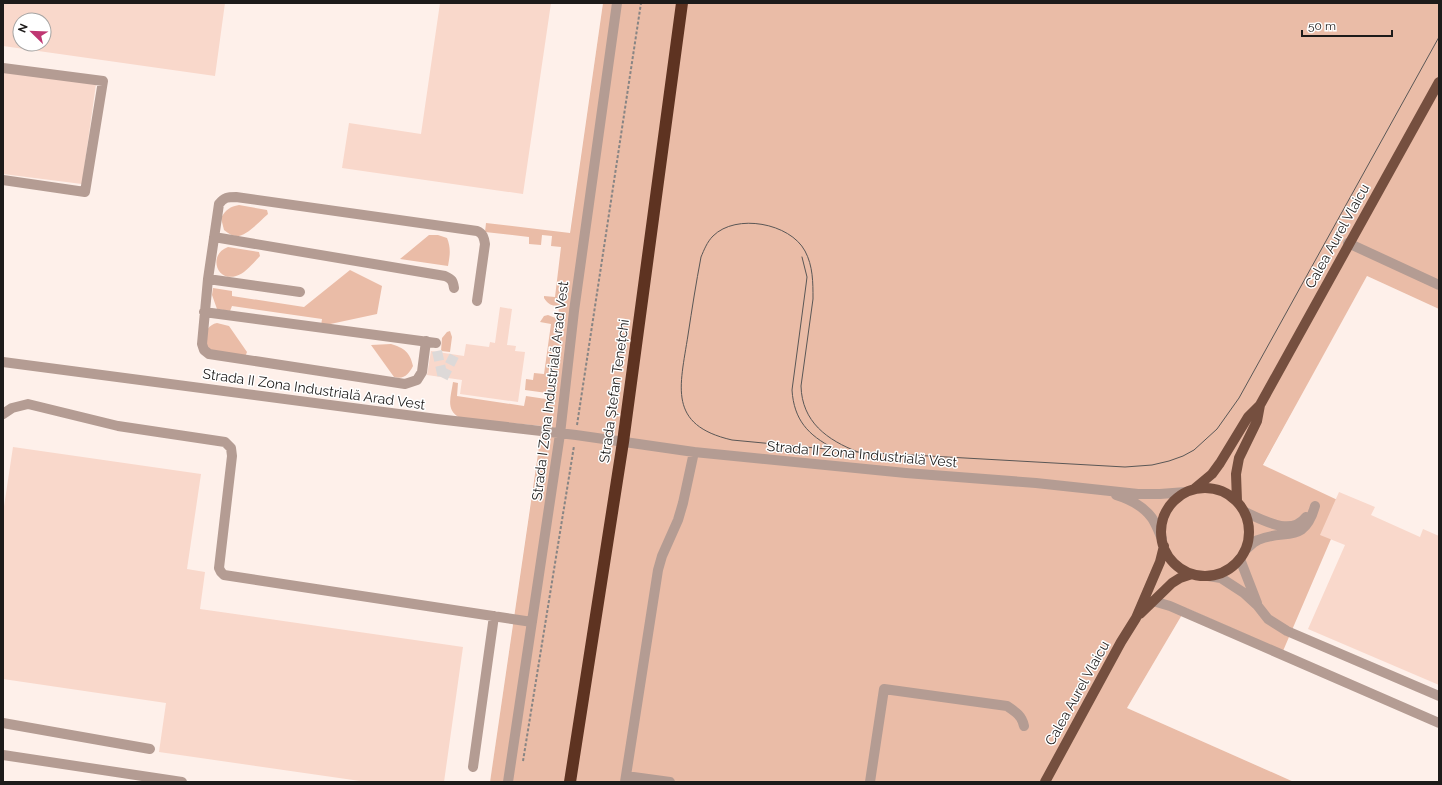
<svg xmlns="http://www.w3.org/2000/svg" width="1442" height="785" font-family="Raleway,sans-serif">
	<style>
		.built { fill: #fef0ea; fill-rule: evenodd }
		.green { fill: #eabca7 }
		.building { fill: #f9d8cb; fill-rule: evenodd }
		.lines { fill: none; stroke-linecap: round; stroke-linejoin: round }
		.minor-tunnel { stroke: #ddd9d8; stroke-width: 10; stroke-dasharray: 10 5; stroke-linecap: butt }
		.path { stroke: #888584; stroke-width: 2; stroke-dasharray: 3 2; stroke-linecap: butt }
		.minor { stroke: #b49c93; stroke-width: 10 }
		.major { stroke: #754f3f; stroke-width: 10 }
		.highway { stroke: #5e3321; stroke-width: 12 }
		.tram { stroke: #5a5756; stroke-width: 1 }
		.labels { text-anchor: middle; stroke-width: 3; stroke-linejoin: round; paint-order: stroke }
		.street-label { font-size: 14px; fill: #1d1b1a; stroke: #fff }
	</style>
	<rect width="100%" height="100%" fill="#fffbf9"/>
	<path class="built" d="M 3,3 L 603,3 L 490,782 L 3,782 ZM 20,20 L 44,20 L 44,44 L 20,44 Z
		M 1367,276 L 1439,309 L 1439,782 L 1294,782 L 1127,708 L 1186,608 L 1322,357 Z"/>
	<path class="green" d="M 603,3 L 1439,3 L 1439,309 L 1367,276 L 1263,465 L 1346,504 L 1283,651 L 1186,608 L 1127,708 L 1294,782 L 490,782 L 542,426 L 460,418 C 445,410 451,397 453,382 L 458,383 L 457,396 L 524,406 L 526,396 L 546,399 L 547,393 L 525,390 L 526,379 L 533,380 L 534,373 L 544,374 L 551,324 L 540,322 L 544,316 L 548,315 L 558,319 L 559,305 C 552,307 548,304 544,298 L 544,296 L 555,297 L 561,247 L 551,246 L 552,236 L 542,235 L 541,245 L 529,244 L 529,237 L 485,232 L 486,223 L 570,233 Z
		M 239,205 L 267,210 L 268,214 C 261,220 246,237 236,236 C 232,236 228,233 224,230 L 221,218 C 226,209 230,207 239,205 Z
		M 429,235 L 438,235 L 447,238 C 451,248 450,255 448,266 L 400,259 Z
		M 228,247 L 259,252 L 260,256 C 254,262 245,274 236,276 C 216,282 208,254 228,247 Z
		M 350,270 L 382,286 L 377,314 L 321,326 L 322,319 L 232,306 L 230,311 L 217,309 L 212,295 L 213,288 L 232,291 L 232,296 L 304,307 Z
		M 217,323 L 229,326 L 247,352 L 245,357 C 235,355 222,355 213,352 C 201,347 202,326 217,323 Z
		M 450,331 L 452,337 L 450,352 L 441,351 L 442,338 L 447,332 Z
		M 391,344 C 404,348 410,352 413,366 C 409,374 404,380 394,377 L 371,345 Z"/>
	<path class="building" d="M 3,3 L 225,3 L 215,76 L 3,46 ZM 20,20 L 44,20 L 44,44 L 20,44 Z
		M 440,3 L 551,3 L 523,194 L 342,168 L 349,123 L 421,134 Z
		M 3,71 L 96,84 L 82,184 L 3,174 Z
		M 500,307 L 512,309 L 507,345 L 516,346 L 515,351 L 525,352 L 518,402 L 460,394 L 462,380 L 427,375 L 431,351 L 464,356 L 466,344 L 489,347 L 490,342 L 495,343 Z
		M 13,447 L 201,474 L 187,569 L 205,572 L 200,609 L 463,647 L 444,782 L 367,782 L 159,752 L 166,703 L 3,679 L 3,513 Z
		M 1339,492 L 1375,507 L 1371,515 L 1420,537 L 1423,529 L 1439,536 L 1439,685 L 1308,629 L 1345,545 L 1320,535 Z"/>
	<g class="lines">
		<path class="minor-tunnel" d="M 437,351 L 443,378
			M 443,378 L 455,354"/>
		<path class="path" d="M 577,425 L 641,3
			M 523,761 L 574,446"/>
		<path class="minor" d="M 3,68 L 103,81 L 85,192 L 3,180
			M 214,237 L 445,276 C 452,279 453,281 454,288
			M 1348,243 L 1439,285
			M 208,279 L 300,292
			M 204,312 L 436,343
			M 426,341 L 422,372 L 417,380 L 405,384 L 209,354 L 204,350 L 202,344 L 208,279 L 219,204 C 224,197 228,197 236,197 L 477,231 C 483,233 484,238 485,244 L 477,301
			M 3,362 L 437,419 L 576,435 L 694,452 L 906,473 L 1036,483 L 1138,494 L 1160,494 L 1186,492
			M 3,414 L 12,408 L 28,404 L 118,426 L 225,442 L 231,448 L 232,456 L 219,568 L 221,572 L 224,575 L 532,622
			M 1116,495 C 1129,499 1144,507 1152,518 C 1156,524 1159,532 1162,539
			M 1245,512 C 1263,520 1291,537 1306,517
			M 1245,550 C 1249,547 1253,542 1258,540 C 1286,528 1304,545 1315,506
			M 1240,559 L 1257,603
			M 1208,576 L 1221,578 L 1244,593 L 1257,605 L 1268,619 L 1287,631 L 1439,696
			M 1153,601 L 1170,606 L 1439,723
			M 3,723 L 150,749
			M 3,755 L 182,782
			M 473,767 L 494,616
			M 626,776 L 670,782
			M 508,782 L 560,434 L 574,311 L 617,3
			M 625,782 L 658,570 L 662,556 L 678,520 L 683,503 L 694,452
			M 870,782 L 884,689 L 1007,706 C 1016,712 1022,716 1024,726"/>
		<path class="major" d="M1161 532a44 44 0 1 1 88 0a44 44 0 1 1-88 0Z
			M 1194,489 L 1212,474 L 1220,463 L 1248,417 L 1260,405 L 1439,82
			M 1237,501 L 1236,474 L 1239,458 L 1257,421 L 1260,405
			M 1140,614 L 1172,583 L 1180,578 L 1192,574
			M 1045,782 L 1121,642 L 1136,618 L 1160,562 L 1164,546"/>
		<path class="highway" d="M 570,782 L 623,442 L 682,3"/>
		<path class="tram" d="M 802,257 L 807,277 L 806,285 L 792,390 C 794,420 808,435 833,448
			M 858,452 C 827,440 802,422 801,386 L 813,299 C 813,282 813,266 805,251 C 790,223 736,213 713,236 C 707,242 704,250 701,257 C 696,283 692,309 688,335 C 680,387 667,425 732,440 L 858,452 L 1125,467 L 1152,465 L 1169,461 L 1183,456 L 1194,450 L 1217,429 L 1239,398 L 1439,37"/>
	</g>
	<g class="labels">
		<g class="street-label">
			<text transform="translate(1337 236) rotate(-61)" y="5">Calea Aurel Vlaicu</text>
			<text transform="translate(314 389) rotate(8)" y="5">Strada II Zona Industrială Arad Vest</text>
			<text transform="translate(550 391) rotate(-83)" y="5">Strada I Zona Industrială Arad Vest</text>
			<text transform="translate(614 391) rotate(-82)" y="5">Strada Ștefan Tenețchi</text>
			<text transform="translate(862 454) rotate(5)" y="5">Strada II Zona Industrială Vest</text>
			<text transform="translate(1077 693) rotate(-61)" y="5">Calea Aurel Vlaicu</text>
		</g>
	</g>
	<rect width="1442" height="785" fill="none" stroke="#1d1b1a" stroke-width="8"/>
	<g transform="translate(32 32) rotate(293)"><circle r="19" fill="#ffffff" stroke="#a5a4a3"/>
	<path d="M0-3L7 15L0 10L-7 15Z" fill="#bf3672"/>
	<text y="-6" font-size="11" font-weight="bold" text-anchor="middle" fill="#1d1b1a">N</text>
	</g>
	<path d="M1302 30v6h90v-6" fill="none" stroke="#1d1b1a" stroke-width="2"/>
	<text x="1308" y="30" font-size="12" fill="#1d1b1a" stroke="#ffffff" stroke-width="3" paint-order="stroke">50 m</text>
</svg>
